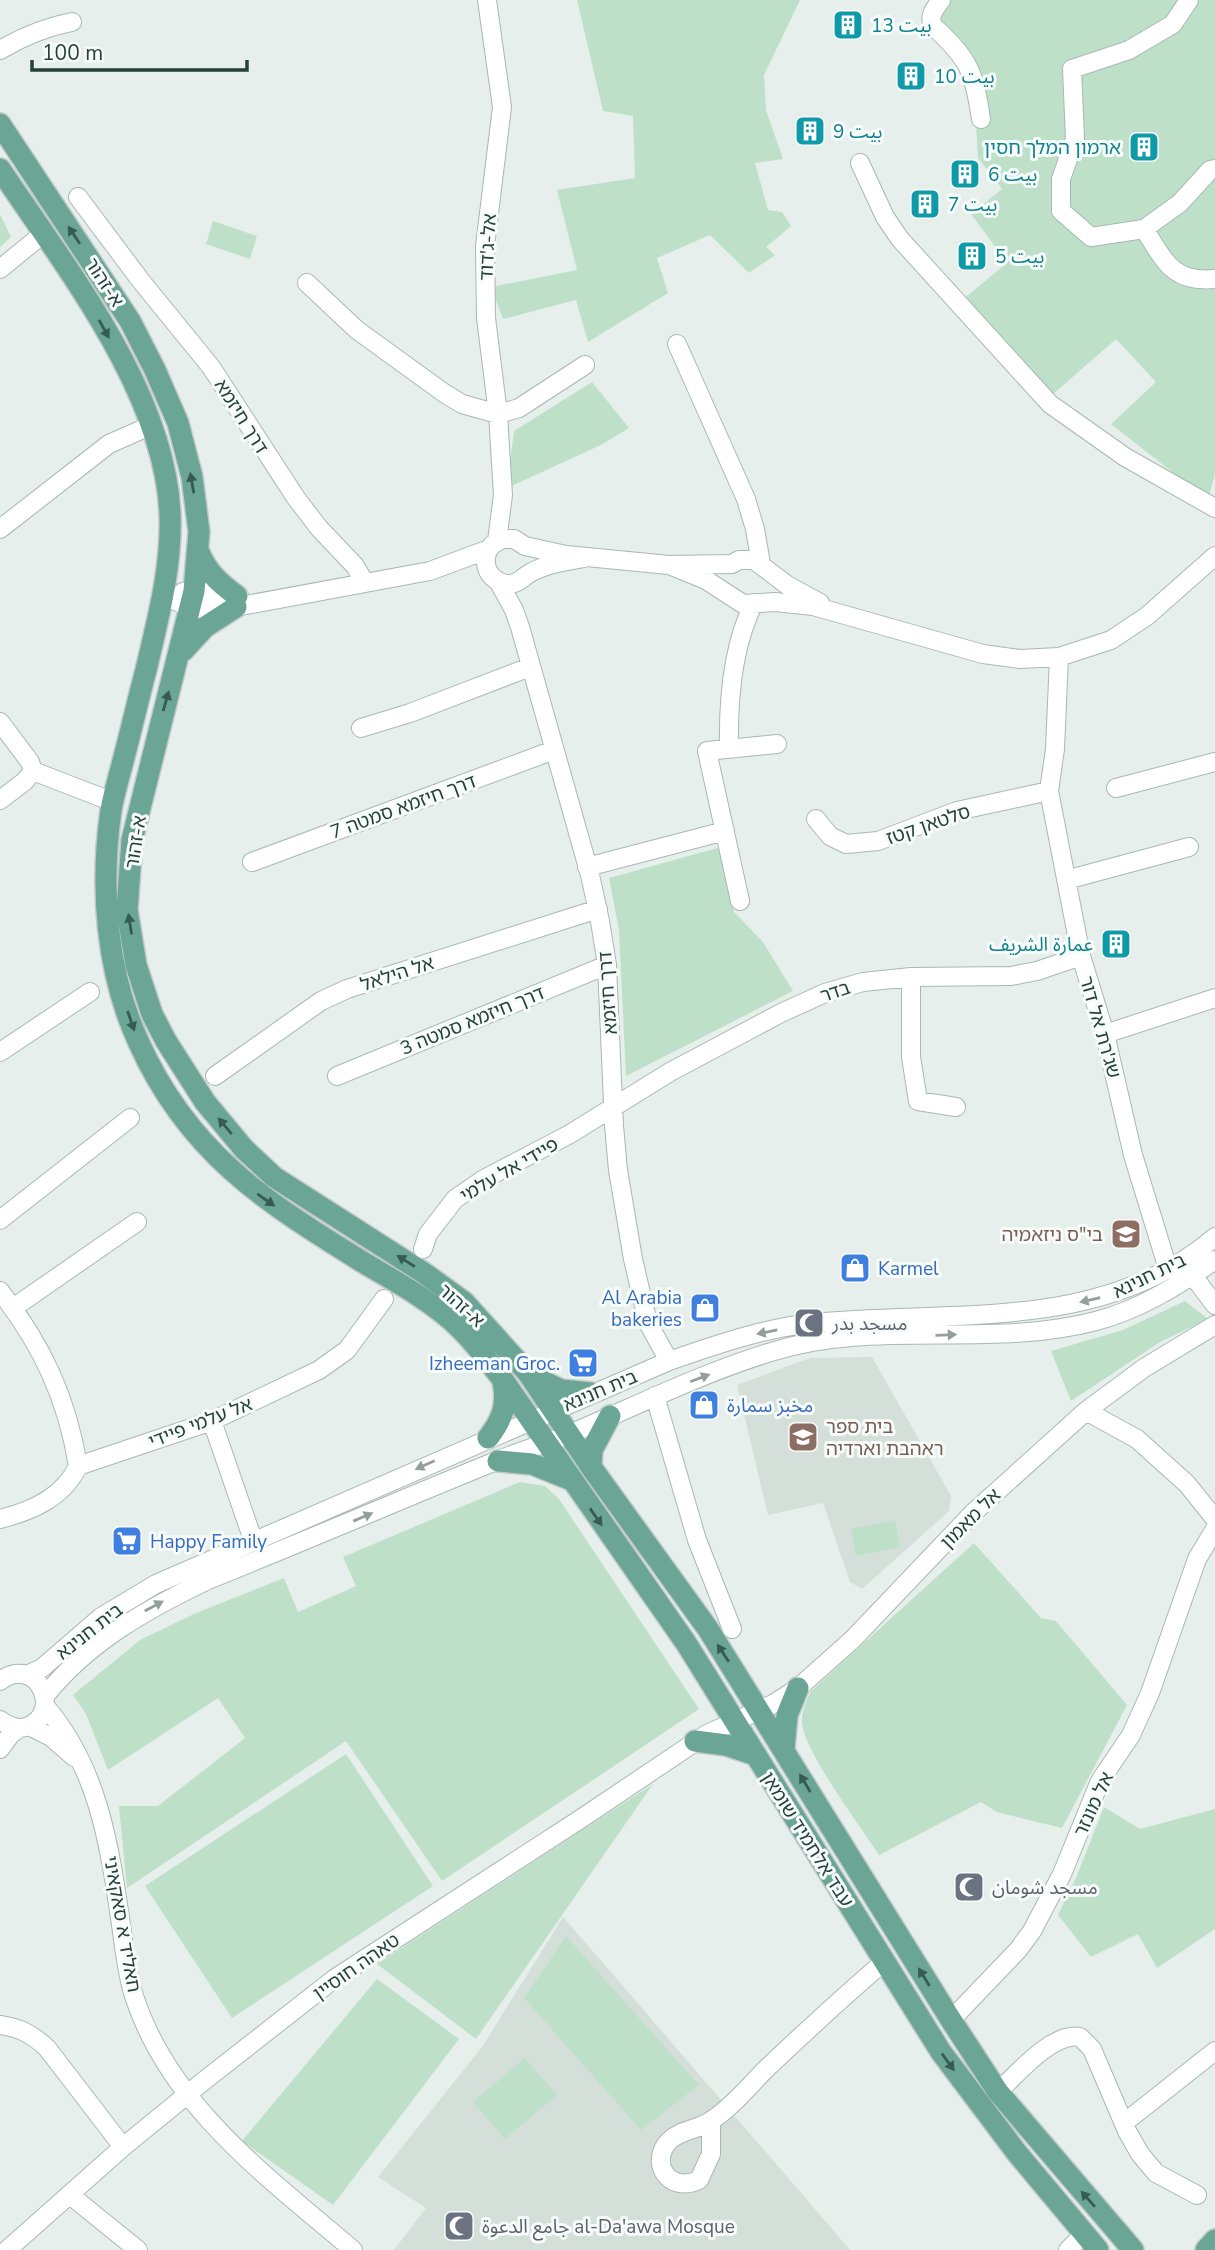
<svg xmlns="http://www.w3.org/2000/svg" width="1215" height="2250" font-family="'Nunito Sans','Noto Sans Arabic','Noto Sans Hebrew',sans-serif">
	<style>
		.built { fill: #d4dfda }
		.green { fill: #bfe0c8 }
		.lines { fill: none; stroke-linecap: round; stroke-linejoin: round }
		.minor-casing { stroke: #a8b8b2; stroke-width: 20 }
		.major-casing { stroke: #c2cac8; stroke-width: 24 }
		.minor { stroke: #fff; stroke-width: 18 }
		.major { stroke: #6aa596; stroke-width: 21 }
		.oneway { fill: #365b51 }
		.oneway2 { fill: #92a09c }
		.labels { text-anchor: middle; stroke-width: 6; stroke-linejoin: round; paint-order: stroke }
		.culture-label { font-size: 19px; fill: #0d838f; stroke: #f7fbf9; text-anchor: start }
		.street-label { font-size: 19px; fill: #24423a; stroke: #f7fbf9 }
		.education-label { font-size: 19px; fill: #785e54; stroke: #f7fbf9; text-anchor: end }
		.shop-label { font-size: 19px; fill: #366cbe; stroke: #f7fbf9; text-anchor: start }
		.worship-label { font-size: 19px; fill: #5b616d; stroke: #f7fbf9; text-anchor: start }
	</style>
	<rect width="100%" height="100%" fill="#e6efeb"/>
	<path class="built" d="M 872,1357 L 951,1496 L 949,1511 L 862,1589 L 850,1582 L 823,1503 L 768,1515 L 737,1385 L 810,1358 Z
		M 563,1917 L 630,1994 L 850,2250 L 394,2250 L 426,2208 L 378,2177 L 482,2047 Z"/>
	<path class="green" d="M 577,0 L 800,0 L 764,75 L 766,110 L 783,159 L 755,163 L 768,210 L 782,212 L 791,226 L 766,247 L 775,255 L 749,273 L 710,235 L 657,258 L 668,293 L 588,342 L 576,300 L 503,319 L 491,287 L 577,270 L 557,190 L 635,178 L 633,116 L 603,111 Z
		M 932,0 L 1215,0 L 1215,474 L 1208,500 L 1111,424 L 1156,382 L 1116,339 L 1051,396 L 962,300 L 1007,263 L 971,214 L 1002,189 L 978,158 L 972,59 L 931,29 Z
		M 0,214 L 11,237 L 0,247 Z
		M 213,221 L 257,236 L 250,259 L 206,244 Z
		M 592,382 L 629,428 L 601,445 L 507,488 L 514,431 Z
		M 721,847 L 734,912 L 763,942 L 793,991 L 626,1076 L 619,930 L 609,878 Z
		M 1185,1301 L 1208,1319 L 1160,1342 L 1071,1401 L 1051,1351 L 1123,1330 Z
		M 520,1482 L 545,1486 L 559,1499 L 699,1709 L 442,1881 L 346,1741 L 127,1888 L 119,1806 L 158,1806 L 245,1738 L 218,1698 L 108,1770 L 86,1714 L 73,1695 L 140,1640 L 196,1613 L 284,1578 L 298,1612 L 356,1586 L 343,1557 Z
		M 895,1520 L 900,1547 L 856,1556 L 851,1529 Z
		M 974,1543 L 1041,1618 L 1056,1621 L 1127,1705 L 1062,1828 L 997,1812 L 981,1802 L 879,1855 C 861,1827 803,1750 802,1722 C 801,1712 807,1700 811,1691 Z
		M 346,1754 L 433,1886 L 232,2018 L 145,1886 Z
		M 653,1784 L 476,2039 L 377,1964 Z
		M 1104,1807 L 1140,1829 L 1215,1809 L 1215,1929 L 1157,1968 L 1138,1934 L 1091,1957 L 1058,1915 L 1076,1878 Z
		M 566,1936 L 699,2085 L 641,2130 L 524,1998 Z
		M 377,1979 L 459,2039 L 333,2205 L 242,2141 Z
		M 525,2058 L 557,2095 L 505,2139 L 473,2102 Z"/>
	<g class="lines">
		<g class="minor-casing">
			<path id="minor" d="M 487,0 L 502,107 L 485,246 L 486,318 L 498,414 L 503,495 L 497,541
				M 941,0 C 935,9 928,15 933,26 C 969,59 974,71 981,119
				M 1189,0 L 1173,24 L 1129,50 L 1072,69 L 1075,139 L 1061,179 L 1061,211 L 1091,237 L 1144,229 L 1180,203 L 1210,170 L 1215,169
				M 0,50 C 24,36 45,27 72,22
				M 860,163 L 885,217 L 900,239 L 1050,404 L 1125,457 L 1215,508
				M 78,197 L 141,281 L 211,367 L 296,498 L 319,528 L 355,566 L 365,583
				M 1144,229 C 1165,261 1172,283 1215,279
				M 0,269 L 43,234
				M 307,283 L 357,330 L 444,393 L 462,404 L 498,414 L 519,408 L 585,365
				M 677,344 L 746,499 L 755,529 L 761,564
				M 0,529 L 109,444 L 152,425
				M 584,558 C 566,561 546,564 530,573 C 523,577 519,583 511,584 C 502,585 492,579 488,571 C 484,562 486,552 492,545 L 502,539 L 514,539 L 525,546 L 566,555 L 669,565 L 732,564 L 739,560 L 754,560 L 787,585 L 820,603
				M 669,565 L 706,580 L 743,604 L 775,602 L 813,606 L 983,654 L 1020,659 L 1059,657 L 1111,640 L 1147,616 L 1215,556
				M 498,581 L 514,610 L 520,627 L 590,875 L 600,921 L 607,965 L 614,1126 L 618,1170 L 633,1259 L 648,1323 L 669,1361
				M 183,592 L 194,591 L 239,596
				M 163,595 L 191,608 L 219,610 L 430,571 L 489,549
				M 1059,657 L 1055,749 L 1049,791 L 1081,956 L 1105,1034 L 1133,1155 L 1168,1269
				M 0,722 L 30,762 L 33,771 L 25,781 L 0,800
				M 361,728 L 410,713 L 530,667
				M 729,749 C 728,702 732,646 754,603
				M 33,771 L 113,802
				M 1116,788 L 1215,762
				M 816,819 L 830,836 L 846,844 L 878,841 L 957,811 L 1049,791
				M 252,862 L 554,750
				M 587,867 L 725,831
				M 1066,880 L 1189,847
				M 740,901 L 707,751 L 777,744
				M 911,977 L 911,1057 L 918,1101 L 956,1107
				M 1105,1034 L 1215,998
				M 0,1052 L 90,992
				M 215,1076 L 321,1001 L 347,989 L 598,909
				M 337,1076 L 607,965
				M 0,1220 L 130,1118
				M 423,1249 L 428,1234 L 455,1199 L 484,1179 L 570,1134 L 670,1072 L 781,1013 L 825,993 L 863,982 L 911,977 L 1011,976 L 1037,971 L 1081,956
				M 1193,1276 L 1215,1305
				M 0,1291 C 42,1345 67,1398 78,1466
				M 13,1308 L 137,1222
				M 655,1396 L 697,1540 L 732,1629
				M 1086,1411 L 1137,1439 L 1187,1484 L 1215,1519
				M 212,1421 L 253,1540
				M 0,1519 C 32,1511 64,1497 78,1466 L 212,1421 L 319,1370 L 347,1350 L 384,1299
				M 27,1675 L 42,1668 L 101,1617 L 156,1584 L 669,1361 C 715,1345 764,1328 813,1323 C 950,1309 1101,1334 1215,1237
				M 0,1681 C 37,1653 65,1714 26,1727 C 16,1730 8,1726 0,1720
				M 45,1696 C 88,1642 147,1609 208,1580 C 305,1541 400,1500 496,1461 C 521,1451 547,1443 572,1433 C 638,1405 702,1373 771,1352 C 875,1319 990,1349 1096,1321 C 1139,1310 1179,1285 1215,1260
				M 45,1706 C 97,1766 109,1842 120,1918 C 124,1944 126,1971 134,1996 C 170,2107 269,2178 353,2250
				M 29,1726 L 51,1737 L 74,1757
				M 0,1749 L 11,1734 L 20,1728
				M 951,2020 L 1018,1950 L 1032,1931 L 1062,1874 L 1100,1781 L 1131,1735 L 1150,1693 L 1197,1559 L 1215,1529
				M 0,2025 C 20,2028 32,2034 47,2048 L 123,2147
				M 998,2092 C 1017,2074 1052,2032 1080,2037 L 1092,2049 L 1127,2131 L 1140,2154 L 1156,2173 L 1197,2195
				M 711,2122 L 711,2154 L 699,2180 C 668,2194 649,2162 669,2141 C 681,2129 699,2130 712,2120 C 732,2107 749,2086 766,2069 C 805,2032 844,1996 885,1961
				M 1124,2123 L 1215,2051
				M 70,2195 L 138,2250
				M 7,2250 L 123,2147 L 205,2080 L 334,1979 L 579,1820 L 707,1734 L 773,1704 L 798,1688 L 853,1639 L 973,1513 L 1086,1411 L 1144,1368 L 1215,1325
				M 1068,2250 L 1084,2234"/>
		</g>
		<g class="major-casing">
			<path id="major" d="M 0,124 L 130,321 L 155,370 L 178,423 L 192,477 L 199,532 L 194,591 L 132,840 L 127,910 L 136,965 L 152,1014 L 166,1041 L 205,1102 L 244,1149 L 274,1177 L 424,1273 L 464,1302 L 528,1373 L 591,1467 L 708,1629 L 951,2020 L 998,2092 L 1133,2250
				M 0,169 C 66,268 165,392 170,514 C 172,567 158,619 146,670 C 138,700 131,731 123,761 C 119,777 114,793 111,810 C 100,887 106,972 139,1043 C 188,1152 264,1201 361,1261 C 391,1279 425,1297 451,1320 C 471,1338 487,1359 503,1380 L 686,1643 L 941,2052 L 1017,2153 L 1098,2250
				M 198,550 C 206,571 219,583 237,596
				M 183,651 L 205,627 L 236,607
				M 530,1375 L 561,1390 L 591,1393
				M 488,1438 C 502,1420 508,1405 503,1382
				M 498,1461 L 532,1464 L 569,1479
				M 591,1467 L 592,1450 L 610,1416
				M 695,1741 L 726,1745 L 756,1755
				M 784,1749 L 787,1715 L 798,1688
				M 1206,2250 L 1215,2240"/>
		</g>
		<use href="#minor" class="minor"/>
		<use href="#major" class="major"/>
	</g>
	<defs><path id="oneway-solid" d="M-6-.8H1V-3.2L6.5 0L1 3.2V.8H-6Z" transform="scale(1.75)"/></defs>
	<g class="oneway">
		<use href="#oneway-solid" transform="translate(74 235) rotate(-124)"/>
		<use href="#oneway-solid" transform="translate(104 329) rotate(61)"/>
		<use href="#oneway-solid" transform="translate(192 483) rotate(-100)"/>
		<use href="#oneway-solid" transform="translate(166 701) rotate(-74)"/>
		<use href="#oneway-solid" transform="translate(130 924) rotate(-99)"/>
		<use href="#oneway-solid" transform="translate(131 1021) rotate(71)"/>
		<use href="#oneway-solid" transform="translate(225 1126) rotate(-130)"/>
		<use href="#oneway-solid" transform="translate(266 1200) rotate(35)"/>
		<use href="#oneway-solid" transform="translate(406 1261) rotate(-148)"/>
		<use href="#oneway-solid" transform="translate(596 1517) rotate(55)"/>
		<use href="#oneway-solid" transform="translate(723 1653) rotate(-123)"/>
		<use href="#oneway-solid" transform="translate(805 1783) rotate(-121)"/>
		<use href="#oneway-solid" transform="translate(924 1977) rotate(-122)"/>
		<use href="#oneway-solid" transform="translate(948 2062) rotate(54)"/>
		<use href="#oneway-solid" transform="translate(1088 2199) rotate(-131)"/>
	</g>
	<g class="oneway2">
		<use href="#oneway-solid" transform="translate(1090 1300) rotate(167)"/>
		<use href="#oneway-solid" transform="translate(767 1332) rotate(168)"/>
		<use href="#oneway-solid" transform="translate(946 1335) rotate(-2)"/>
		<use href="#oneway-solid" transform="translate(700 1378) rotate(-21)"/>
		<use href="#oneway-solid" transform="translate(425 1465) rotate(156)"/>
		<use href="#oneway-solid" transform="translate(363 1517) rotate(-23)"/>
		<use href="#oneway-solid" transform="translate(154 1606) rotate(-28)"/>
	</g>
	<defs>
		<g id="building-square" transform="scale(1.575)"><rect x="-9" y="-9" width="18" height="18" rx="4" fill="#0f9aa8" stroke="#f7fbf9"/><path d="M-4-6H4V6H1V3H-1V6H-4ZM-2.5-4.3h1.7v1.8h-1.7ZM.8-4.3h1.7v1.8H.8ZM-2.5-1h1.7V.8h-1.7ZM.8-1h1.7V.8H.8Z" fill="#fff"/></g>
		<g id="school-square" transform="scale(1.575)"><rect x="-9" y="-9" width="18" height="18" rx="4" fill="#8d6e63" stroke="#f7fbf9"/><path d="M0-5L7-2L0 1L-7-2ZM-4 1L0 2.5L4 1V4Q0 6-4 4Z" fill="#fff"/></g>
		<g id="shop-square" transform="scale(1.575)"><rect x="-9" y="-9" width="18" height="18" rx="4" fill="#3f7fe0" stroke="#f7fbf9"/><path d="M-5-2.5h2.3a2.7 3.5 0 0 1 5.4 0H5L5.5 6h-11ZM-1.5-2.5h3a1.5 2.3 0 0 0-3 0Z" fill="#fff"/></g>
		<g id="mosque-square" transform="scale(1.575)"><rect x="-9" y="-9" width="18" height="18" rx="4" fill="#6b7280" stroke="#f7fbf9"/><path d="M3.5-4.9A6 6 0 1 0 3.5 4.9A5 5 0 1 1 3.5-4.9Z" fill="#fff"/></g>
		<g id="supermarket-square" transform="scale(1.575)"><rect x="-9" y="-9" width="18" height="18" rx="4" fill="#3f7fe0" stroke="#f7fbf9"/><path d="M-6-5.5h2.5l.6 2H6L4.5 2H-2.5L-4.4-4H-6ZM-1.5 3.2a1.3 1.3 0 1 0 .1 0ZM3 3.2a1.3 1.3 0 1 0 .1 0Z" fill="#fff"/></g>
	</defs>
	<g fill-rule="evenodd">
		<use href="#building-square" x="848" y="25"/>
		<use href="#building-square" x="911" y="76"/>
		<use href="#building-square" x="810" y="131"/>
		<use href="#building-square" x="1144" y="147"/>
		<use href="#building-square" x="965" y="174"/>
		<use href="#building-square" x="925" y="204"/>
		<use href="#building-square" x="972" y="256"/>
		<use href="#building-square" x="1116" y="944"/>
		<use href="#school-square" x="1126" y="1234"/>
		<use href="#shop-square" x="855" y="1268"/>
		<use href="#shop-square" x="705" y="1308"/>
		<use href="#mosque-square" x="809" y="1323"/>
		<use href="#supermarket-square" x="583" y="1363"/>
		<use href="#shop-square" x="704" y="1405"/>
		<use href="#school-square" x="803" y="1437"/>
		<use href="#supermarket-square" x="127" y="1541"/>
		<use href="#mosque-square" x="969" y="1887"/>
		<use href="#mosque-square" x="459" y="2226"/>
	</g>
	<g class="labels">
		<g class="culture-label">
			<text x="871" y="32">بيت 13</text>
			<text x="934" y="83">بيت 10</text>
			<text x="833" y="138">بيت 9</text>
			<text x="1121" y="154" text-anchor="end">ארמון המלך חסין</text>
			<text x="988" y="181">بيت 6</text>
			<text x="948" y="211">بيت 7</text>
			<text x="995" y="263">بيت 5</text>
			<text x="1093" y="951" text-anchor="end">عمارة الشريف</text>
		</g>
		<g class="street-label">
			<text transform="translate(487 247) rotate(-87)" y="7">אל-ג'דוד</text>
			<text transform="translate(105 282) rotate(57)" y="7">א-זהור</text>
			<text transform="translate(242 416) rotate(58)" y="7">דרך חיזמא</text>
			<text transform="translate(403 806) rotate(-20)" y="7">דרך חיזמא סמטה 7</text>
			<text transform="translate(928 824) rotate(-19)" y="7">סלטאן קטז</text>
			<text transform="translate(135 842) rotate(-81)" y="7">א-זהור</text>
			<text transform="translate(397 973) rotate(-18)" y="7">אל הילאל</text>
			<text transform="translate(835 991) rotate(-19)" y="7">בדר</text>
			<text transform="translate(607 993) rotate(-94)" y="7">דרך חיזמא</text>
			<text transform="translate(472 1020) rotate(-22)" y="7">דרך חיזמא סמטה 3</text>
			<text transform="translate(1101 1027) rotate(74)" y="7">שג'רת אל דור</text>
			<text transform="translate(509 1169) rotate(-30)" y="7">פיידי אל עלמי</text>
			<text transform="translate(1149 1275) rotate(-26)" y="7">בית חנינא</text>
			<text transform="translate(462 1305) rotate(42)" y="7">א-זהור</text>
			<text transform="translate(600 1390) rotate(-23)" y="7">בית חנינא</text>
			<text transform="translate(200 1422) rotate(-21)" y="7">אל עלמי פיידי</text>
			<text transform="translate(970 1518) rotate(-45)" y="7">אל מאמון</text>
			<text transform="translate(89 1631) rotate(-38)" y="7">בית חנינא</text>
			<text transform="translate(1093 1804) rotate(-65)" y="7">אל מונזר</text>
			<text transform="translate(808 1839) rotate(58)" y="7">עבד אלחמיד שומאן</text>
			<text transform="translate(123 1924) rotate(80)" y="7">חאליד א סאקאיני</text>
			<text transform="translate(356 1966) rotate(-35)" y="7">טאהה חוסיין</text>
		</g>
		<g class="education-label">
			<text x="1103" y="1241">בי"ס ניזאמיה</text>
			<text x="826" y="1433" text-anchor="start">בית ספר<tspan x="826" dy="22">ראהבת וארדיה</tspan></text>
		</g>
		<g class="shop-label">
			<text x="878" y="1275">Karmel</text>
			<text x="682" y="1304" text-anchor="end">Al Arabia<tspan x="682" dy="22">bakeries</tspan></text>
			<text x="560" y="1370" text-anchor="end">Izheeman Groc.</text>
			<text x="727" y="1412">مخبز سمارة</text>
			<text x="150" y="1548">Happy Family</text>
		</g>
		<g class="worship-label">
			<text x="832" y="1330">مسجد بدر</text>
			<text x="992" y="1894">مسجد شومان</text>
			<text x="482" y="2233">جامع الدعوة al-Da'awa Mosque</text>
		</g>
	</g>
	<path d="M32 60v10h215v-10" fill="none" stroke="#24423a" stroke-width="3.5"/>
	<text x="42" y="60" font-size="21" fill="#24423a" stroke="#f7fbf9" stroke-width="5" paint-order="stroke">100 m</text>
</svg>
